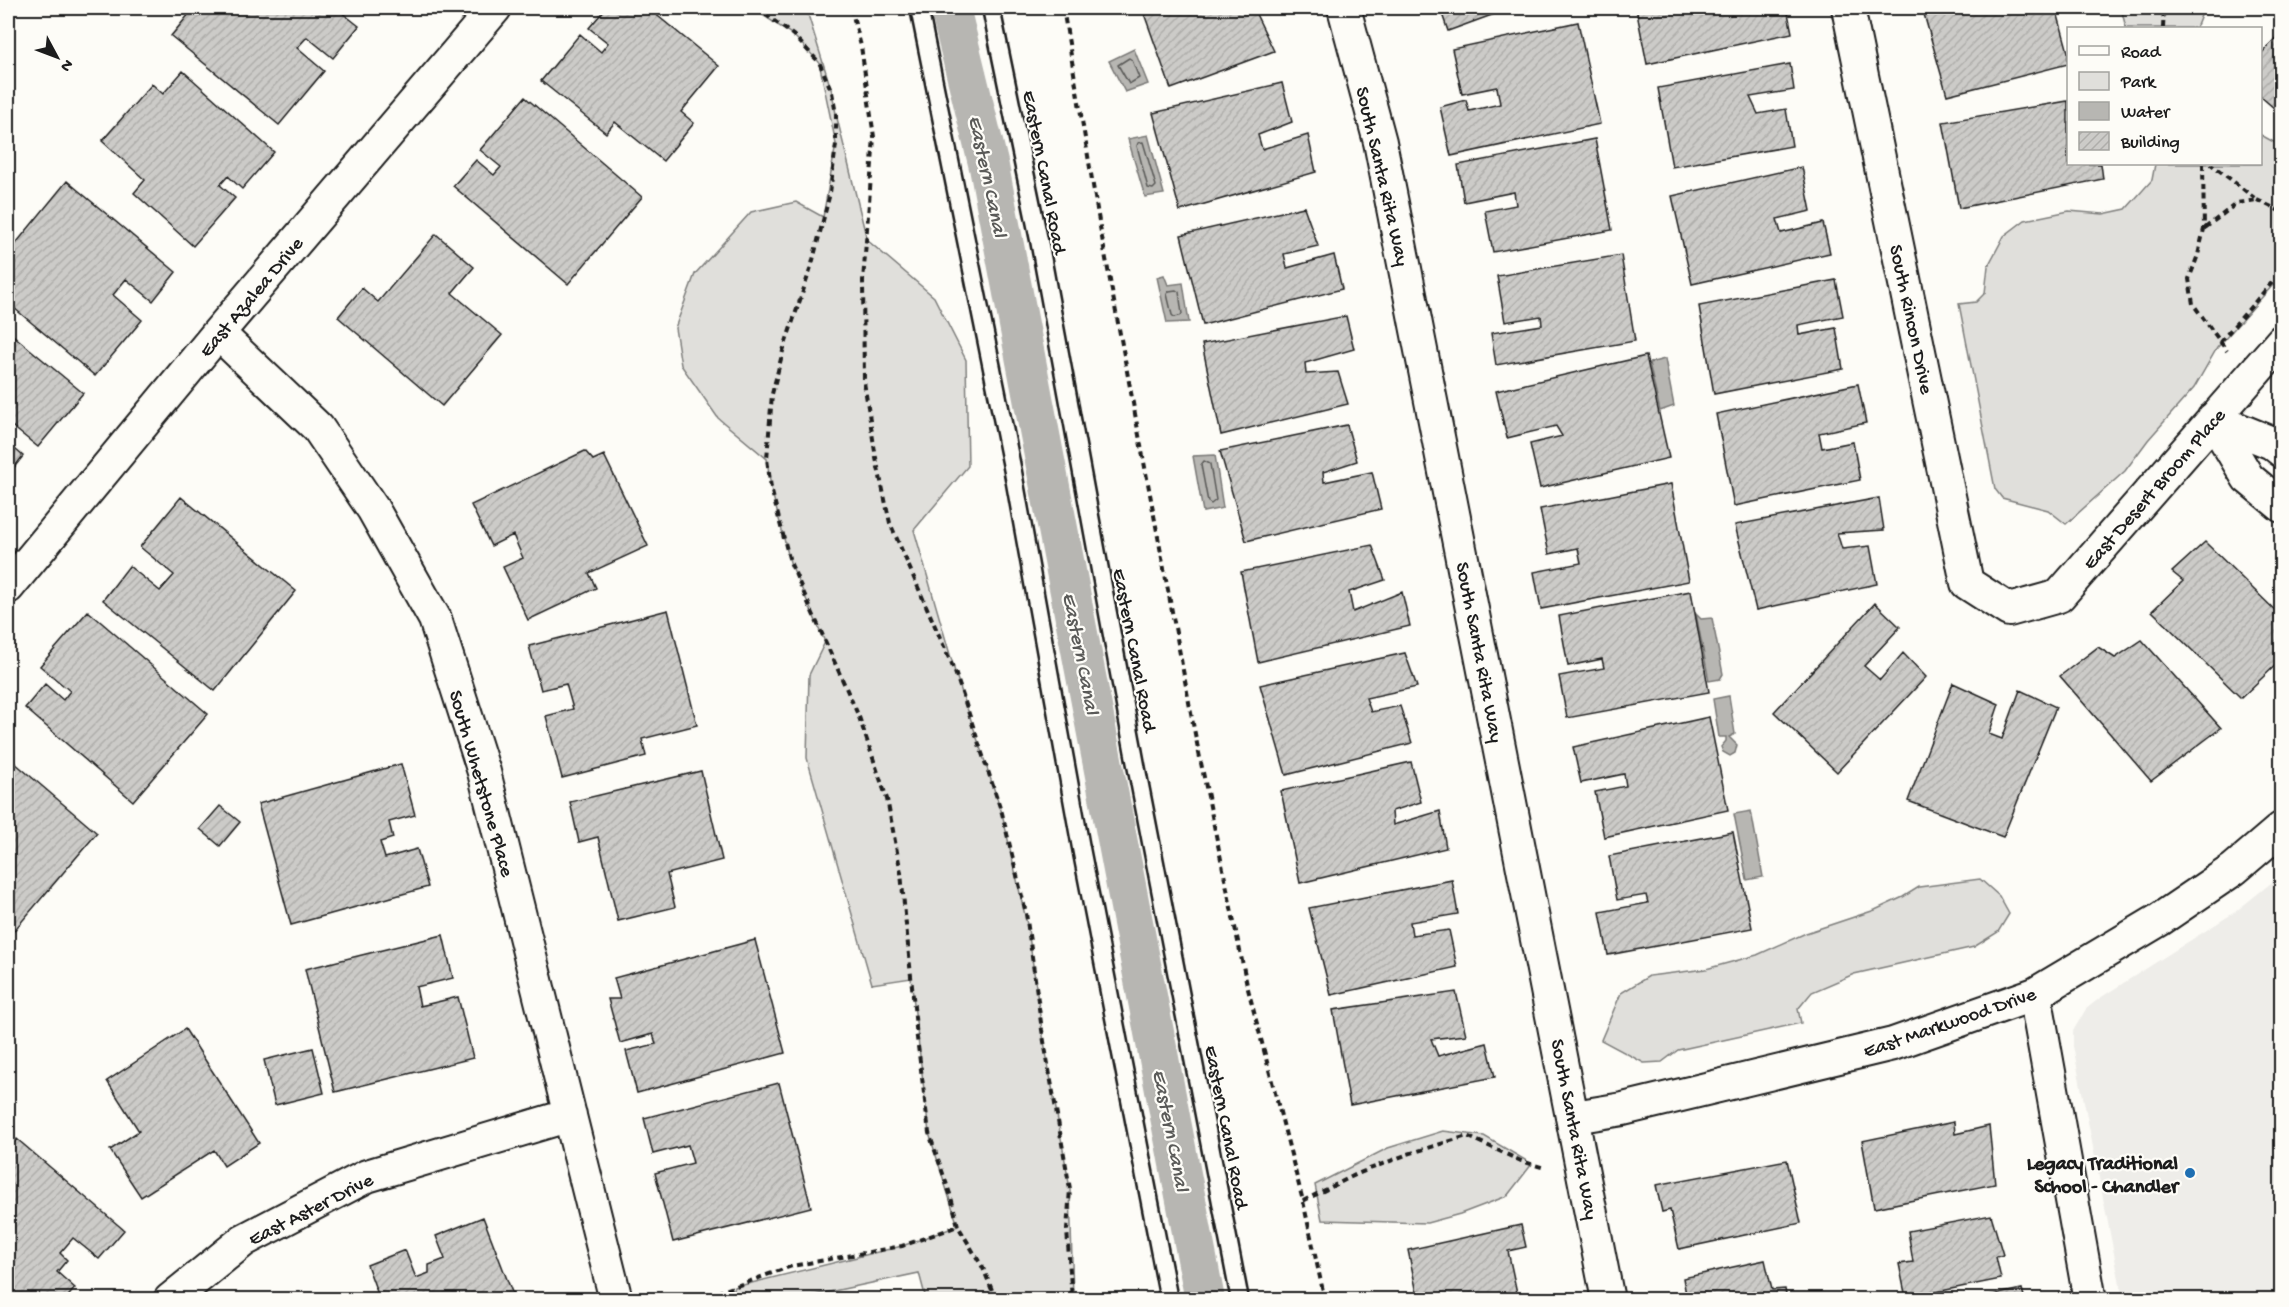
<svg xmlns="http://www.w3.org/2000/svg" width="2289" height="1307" font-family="'Gochi Hand',sans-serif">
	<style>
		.built { fill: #eeede9 }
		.green { fill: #e0dfdb; stroke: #7e7e7c; stroke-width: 1.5 }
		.water { fill: #b7b6b2; stroke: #797876; stroke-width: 1.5 }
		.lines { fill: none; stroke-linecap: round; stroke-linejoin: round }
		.shore { stroke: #5a5a58; stroke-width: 1.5 }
		.canal { stroke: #b7b6b2; stroke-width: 40 }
		.building { fill: url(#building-hatch); stroke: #1c1c1c; stroke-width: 1.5 }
		.service-casing { stroke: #1c1c1c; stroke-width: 21 }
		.minor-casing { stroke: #1c1c1c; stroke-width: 36 }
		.path { stroke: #1c1c1c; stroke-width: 4; stroke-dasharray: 6 4.5; stroke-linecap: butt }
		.service { stroke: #fdfcf7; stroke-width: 16 }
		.minor { stroke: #fdfcf7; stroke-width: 32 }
		.poi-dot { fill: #1f6fb2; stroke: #fdfcf7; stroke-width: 2 }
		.labels { text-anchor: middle; stroke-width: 4.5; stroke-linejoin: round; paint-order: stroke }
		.street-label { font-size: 20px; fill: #1c1c1c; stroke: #fdfcf7 }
		.poi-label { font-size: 20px; font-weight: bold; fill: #1c1c1c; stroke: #fdfcf7; text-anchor: end }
		.water-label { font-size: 21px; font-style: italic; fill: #5a5a58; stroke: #fdfcf7 }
	</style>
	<defs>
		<pattern id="building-hatch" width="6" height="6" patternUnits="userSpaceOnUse" patternTransform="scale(1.5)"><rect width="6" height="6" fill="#cccbc8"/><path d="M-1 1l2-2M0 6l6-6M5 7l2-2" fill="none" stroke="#afaeab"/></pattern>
	</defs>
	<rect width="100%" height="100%" fill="#fdfcf7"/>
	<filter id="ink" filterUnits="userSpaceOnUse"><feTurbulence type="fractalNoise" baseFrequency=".0167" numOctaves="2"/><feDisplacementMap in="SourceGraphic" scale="12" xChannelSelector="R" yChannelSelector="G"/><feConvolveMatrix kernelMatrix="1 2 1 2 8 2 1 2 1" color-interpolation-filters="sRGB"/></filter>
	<g filter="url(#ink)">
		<path class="built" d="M 2281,875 L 2281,1299 L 2123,1299 L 2073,1046 L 2073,1031 L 2086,1009 L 2100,998 L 2235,912 Z"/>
		<path class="green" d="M 752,8 L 806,8 L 832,92 L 836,114 L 867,240 L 934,297 L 966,360 L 968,466 L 914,530 L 955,672 L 1002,813 L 1028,929 L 1042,1030 L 1070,1189 L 1073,1299 L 926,1299 L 919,1273 L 796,1299 L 729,1299 L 735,1287 L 902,1246 L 958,1226 L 929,1133 L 911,978 L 872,984 L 807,758 L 809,675 L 825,642 L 790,562 L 771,488 L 767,459 L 718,418 L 681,365 L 675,328 L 695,274 L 751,212 L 796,202 L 823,217 L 836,144 L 819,62 L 793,35 Z
			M 2121,8 L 2204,8 L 2196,28 L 2126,28 Z
			M 2261,135 L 2281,146 L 2281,276 L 2217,348 L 2194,388 L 2148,440 L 2125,471 L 2066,524 L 2048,510 L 2002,498 L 1995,489 L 1959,304 L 1976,302 L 1985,293 L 1988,266 L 2004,236 L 2025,220 L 2069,211 L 2103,214 L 2126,209 L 2152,180 L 2155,164 L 2260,164 Z
			M 1980,879 L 1999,896 L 2009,914 L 1998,932 L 1974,947 L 1854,974 L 1812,992 L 1798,1009 L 1801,1023 L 1678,1050 L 1662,1062 L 1644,1063 L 1601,1040 L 1621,993 L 1649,976 L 1706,969 L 1757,955 L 1806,933 L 1875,910 L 1903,897 L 1919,887 Z
			M 1443,1131 L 1484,1136 L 1532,1164 L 1507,1196 L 1460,1214 L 1427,1223 L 1322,1220 L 1315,1185 L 1388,1148 Z"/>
		<path class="water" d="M 1134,49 L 1148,84 L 1125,92 L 1109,61 Z
			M 1148,135 L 1164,194 L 1145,197 L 1128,139 Z
			M 1164,275 L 1168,285 L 1183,283 L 1189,322 L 1167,323 L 1157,277 Z
			M 1665,359 L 1674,406 L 1660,411 L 1649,363 Z
			M 1215,455 L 1223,508 L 1203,512 L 1193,456 Z
			M 1696,614 L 1701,619 L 1712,618 L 1723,674 L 1720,679 L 1709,681 Z
			M 1729,696 L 1735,734 L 1729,737 L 1737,745 L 1735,753 L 1730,756 L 1723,752 L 1721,747 L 1726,741 L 1726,737 L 1719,737 L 1713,699 Z
			M 1751,811 L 1763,877 L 1747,880 L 1734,814 Z"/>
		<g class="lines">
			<path class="shore" d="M 1129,58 L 1132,60 L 1139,78 L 1129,84 L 1118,65 Z
				M 1143,142 L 1156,186 L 1153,189 L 1148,188 L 1137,146 L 1138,143 Z
				M 1176,290 L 1179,292 L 1182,314 L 1180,316 L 1174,317 L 1172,315 L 1167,294 L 1169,291 Z
				M 1204,461 L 1210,464 L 1216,500 L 1211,504 L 1208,502 L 1201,465 Z"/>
			<path class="canal" d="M 950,8 L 989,167 L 1205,1300"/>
		</g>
		<path class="building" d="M 194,8 L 336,8 L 359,26 L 333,58 L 307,37 L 297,48 L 324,71 L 279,125 L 171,36 Z
			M 606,8 L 648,8 L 719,66 L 681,112 L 694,123 L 663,161 L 615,122 L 606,133 L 541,81 L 580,34 L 601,52 L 608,43 L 589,28 Z
			M 1142,8 L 1253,8 L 1274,51 L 1171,89 Z
			M 1440,8 L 1511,8 L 1448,31 Z
			M 1636,8 L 1787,8 L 1792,33 L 1647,64 Z
			M 1959,8 L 2056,8 L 2068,52 L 2068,64 L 1947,95 L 1924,14 Z
			M 1578,22 L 1600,124 L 1451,156 L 1440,107 L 1466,100 L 1469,111 L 1500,104 L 1497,87 L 1462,94 L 1452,49 Z
			M 2282,31 L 2282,115 L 2260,96 L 2260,55 Z
			M 1790,64 L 1794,90 L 1750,97 L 1758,114 L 1786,109 L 1792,146 L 1672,167 L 1658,88 Z
			M 183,71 L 274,152 L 242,189 L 228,176 L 220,185 L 235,198 L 193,246 L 134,193 L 145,180 L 102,141 L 152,84 L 163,94 Z
			M 1282,83 L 1292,122 L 1258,135 L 1262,149 L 1308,135 L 1316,172 L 1180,211 L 1153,113 Z
			M 525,97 L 642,197 L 568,284 L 453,186 L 476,160 L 494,175 L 501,167 L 480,150 Z
			M 2068,101 L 2068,164 L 2101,164 L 2103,179 L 1959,208 L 1943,122 Z
			M 1595,139 L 1612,230 L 1493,252 L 1485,211 L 1516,205 L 1514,192 L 1464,202 L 1458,165 Z
			M 1802,167 L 1811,211 L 1777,219 L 1781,233 L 1823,223 L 1830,253 L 1692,284 L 1672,196 Z
			M 67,181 L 176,272 L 153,301 L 126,279 L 113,295 L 142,320 L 95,376 L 8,303 L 8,253 Z
			M 1304,207 L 1318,246 L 1284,254 L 1287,268 L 1334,255 L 1342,289 L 1203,325 L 1181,235 Z
			M 436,234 L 474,267 L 452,293 L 502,335 L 442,406 L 338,317 L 362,288 L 378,302 Z
			M 1621,255 L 1635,341 L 1496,365 L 1491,333 L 1542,325 L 1541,316 L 1505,322 L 1497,276 Z
			M 1836,280 L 1843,316 L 1798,325 L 1799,335 L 1836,328 L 1843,369 L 1714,394 L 1699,306 Z
			M 1346,316 L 1354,349 L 1305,363 L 1306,374 L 1338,372 L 1348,404 L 1221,435 L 1202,344 Z
			M 8,331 L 83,393 L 38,447 L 8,423 Z
			M 1646,356 L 1669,458 L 1540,488 L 1530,444 L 1562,436 L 1556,426 L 1507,438 L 1496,391 Z
			M 1858,384 L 1866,423 L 1819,433 L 1822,448 L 1853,442 L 1860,480 L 1734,506 L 1716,414 Z
			M 1347,425 L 1357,461 L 1323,472 L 1324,482 L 1372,472 L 1381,509 L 1246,541 L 1220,451 Z
			M 8,443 L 23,456 L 8,475 Z
			M 585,451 L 593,460 L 604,455 L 648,546 L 589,573 L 596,588 L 528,620 L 503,567 L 523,558 L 513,535 L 491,546 L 471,505 Z
			M 1671,484 L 1689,581 L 1541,609 L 1534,572 L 1581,563 L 1578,548 L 1549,554 L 1540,509 Z
			M 181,497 L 296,591 L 215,691 L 103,600 L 129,566 L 160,591 L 174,575 L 140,547 Z
			M 1879,498 L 1884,530 L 1837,533 L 1842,549 L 1870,546 L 1877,584 L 1756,610 L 1735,525 Z
			M 2205,542 L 2282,617 L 2282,659 L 2241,698 L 2152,611 L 2183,581 L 2172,572 Z
			M 1372,545 L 1385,580 L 1349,592 L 1353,612 L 1402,592 L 1410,626 L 1258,662 L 1241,572 Z
			M 1691,591 L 1709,692 L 1567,718 L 1559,676 L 1604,668 L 1602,659 L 1568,666 L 1559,616 Z
			M 1875,603 L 1900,627 L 1864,666 L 1880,680 L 1903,653 L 1926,677 L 1837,772 L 1774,712 Z
			M 668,610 L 697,725 L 642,739 L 646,756 L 562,778 L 546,716 L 573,709 L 566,684 L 541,690 L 529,646 Z
			M 88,611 L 208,714 L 133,801 L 25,708 L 45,684 L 63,700 L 70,691 L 40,666 Z
			M 2142,640 L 2221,728 L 2151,781 L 2060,676 L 2098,647 L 2115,658 Z
			M 1405,653 L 1417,687 L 1366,698 L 1371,712 L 1400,706 L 1412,743 L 1286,775 L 1260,685 Z
			M 1953,683 L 1999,704 L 1989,734 L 2002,739 L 2020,690 L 2056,707 L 2003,837 L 1908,801 Z
			M 1709,717 L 1728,810 L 1604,837 L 1595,792 L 1626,786 L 1624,774 L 1581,783 L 1573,747 Z
			M 8,757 L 97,833 L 12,933 L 8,929 Z
			M 1411,762 L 1421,802 L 1392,811 L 1393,825 L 1440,811 L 1446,848 L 1300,883 L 1281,791 Z
			M 401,764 L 415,815 L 389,822 L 393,838 L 380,842 L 385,858 L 417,849 L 428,887 L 291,925 L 258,804 Z
			M 701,771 L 722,860 L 667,874 L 675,907 L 618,921 L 598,837 L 579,842 L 570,802 Z
			M 220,806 L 240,822 L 220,846 L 200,829 Z
			M 1733,832 L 1752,928 L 1608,955 L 1600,912 L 1648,903 L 1646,895 L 1617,900 L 1609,856 Z
			M 1452,880 L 1458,914 L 1410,922 L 1412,935 L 1449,930 L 1457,967 L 1331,995 L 1309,908 Z
			M 443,935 L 453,978 L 416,987 L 420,1006 L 458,997 L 473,1058 L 335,1092 L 305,969 Z
			M 755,940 L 785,1053 L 637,1093 L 626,1051 L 656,1044 L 653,1034 L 620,1043 L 608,999 L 620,999 L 614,978 Z
			M 1456,992 L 1466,1035 L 1431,1039 L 1438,1056 L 1487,1043 L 1495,1077 L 1350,1105 L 1333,1010 Z
			M 185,1029 L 259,1143 L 224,1166 L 214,1150 L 141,1197 L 110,1150 L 139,1131 L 107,1081 Z
			M 313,1048 L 324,1093 L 275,1105 L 264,1060 Z
			M 779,1083 L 811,1207 L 673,1242 L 655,1173 L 693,1163 L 688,1145 L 653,1154 L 644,1118 Z
			M 1954,1122 L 1955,1134 L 1989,1126 L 1995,1184 L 1874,1208 L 1862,1141 Z
			M 17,1139 L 124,1230 L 99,1259 L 73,1238 L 60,1253 L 67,1260 L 57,1272 L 75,1288 L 65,1300 L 12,1300 L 8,1295 L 8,1150 Z
			M 1787,1160 L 1801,1223 L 1679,1249 L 1670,1210 L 1662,1212 L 1656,1185 Z
			M 1991,1215 L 2003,1255 L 1996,1257 L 2001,1279 L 1906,1298 L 1899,1264 L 1913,1262 L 1908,1231 Z
			M 483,1217 L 515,1300 L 380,1300 L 367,1265 L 405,1250 L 416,1278 L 429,1273 L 429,1265 L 445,1259 L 436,1236 Z
			M 1521,1225 L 1526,1247 L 1508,1251 L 1517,1293 L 1490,1300 L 1430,1300 L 1429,1296 L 1418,1298 L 1408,1250 Z
			M 1765,1260 L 1772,1290 L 1785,1289 L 1787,1300 L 1687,1300 L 1683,1278 Z
			M 2022,1289 L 2025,1300 L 1969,1300 Z"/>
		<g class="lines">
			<g class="service-casing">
				<path id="service" d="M 919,8 L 1013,472 L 1081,848 L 1169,1300
					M 991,8 L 1039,240 L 1136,765 L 1240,1300"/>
			</g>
			<g class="minor-casing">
				<path id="minor" d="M 1344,8 L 1380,142 L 1608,1300
					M 1848,8 L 1967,583 L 2009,610 L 2059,596 L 2282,341
					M 218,333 L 318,428 L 373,509 L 435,619 L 484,772 L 616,1300
					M 2213,419 L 2248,478 L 2282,506
					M 2213,419 L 2272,443 L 2282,451
					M 8,587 L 218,333 L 495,8
					M 2035,994 L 2090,1300
					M 1574,1117 L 1623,1109 L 1893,1044 L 2035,994 L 2159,920 L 2234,869 L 2282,828
					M 170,1300 L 244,1240 L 367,1176 L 570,1115"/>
			</g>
			<path class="path" d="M 757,8 L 793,35 L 819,62 L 832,92 L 836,114 L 836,144 L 830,193 L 812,264 L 783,351 L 772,394 L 767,459 L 771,488 L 790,562 L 859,717 L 887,799 L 901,873 L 917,1038 L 929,1133 L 951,1197 L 958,1226 L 983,1268 L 996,1300
				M 851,8 L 861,46 L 874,137 L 863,281 L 864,382 L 876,458 L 890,523 L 955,672 L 1002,813 L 1026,913 L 1042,1030 L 1070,1189 L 1067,1230 L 1072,1300
				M 1063,8 L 1100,227 L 1194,729 L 1247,985 L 1303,1201 L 1325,1300
				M 2163,28 L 2164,8
				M 2203,164 L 2204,229 L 2198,255 L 2189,279 L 2193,304 L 2227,351
				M 2257,200 L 2282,212
				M 2205,228 L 2237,203 L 2257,200 L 2211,164
				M 2220,342 L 2282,271
				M 1303,1201 L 1357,1174 L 1408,1154 L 1467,1136 L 1521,1161 L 1545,1168
				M 697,1300 L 792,1266 L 902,1246 L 958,1226"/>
			<use href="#service" class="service"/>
			<use href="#minor" class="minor"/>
		</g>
	</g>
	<circle class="poi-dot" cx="2190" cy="1173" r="6"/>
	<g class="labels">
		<g class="street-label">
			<text transform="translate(1046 172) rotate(79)" y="7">Eastern Canal Road</text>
			<text transform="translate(1384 176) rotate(77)" y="7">South Santa Rita Way</text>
			<text transform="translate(250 296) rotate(-50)" y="7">East Azalea Drive</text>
			<text transform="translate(1913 319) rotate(78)" y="7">South Rincon Drive</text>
			<text transform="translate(2153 488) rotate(-49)" y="7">East Desert Broom Place</text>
			<text transform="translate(1136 650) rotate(79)" y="7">Eastern Canal Road</text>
			<text transform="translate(1481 652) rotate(79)" y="7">South Santa Rita Way</text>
			<text transform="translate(483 783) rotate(74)" y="7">South Whetstone Place</text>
			<text transform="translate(1949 1021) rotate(-19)" y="7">East Markwood Drive</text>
			<text transform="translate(1228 1127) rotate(79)" y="7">Eastern Canal Road</text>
			<text transform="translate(1576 1129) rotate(79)" y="7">South Santa Rita Way</text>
			<text transform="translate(310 1208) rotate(-27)" y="7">East Aster Drive</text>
		</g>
		<g class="poi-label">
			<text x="2178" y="1169">Legacy Traditional<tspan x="2178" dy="23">School - Chandler</tspan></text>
		</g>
		<g class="water-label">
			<text transform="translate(989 176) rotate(78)" y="7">Eastern Canal</text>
			<text transform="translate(1082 653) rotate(79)" y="7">Eastern Canal</text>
			<text transform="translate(1172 1130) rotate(79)" y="7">Eastern Canal</text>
		</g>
	</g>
	<rect width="2289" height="1307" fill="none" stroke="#fdfcf7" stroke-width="30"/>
	<rect x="15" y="15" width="2259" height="1277" fill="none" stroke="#1c1c1c" stroke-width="2" filter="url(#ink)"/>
	<rect x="2067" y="27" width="195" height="138" fill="#fdfcf7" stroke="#a3a29f" stroke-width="1.5"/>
	<rect x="2079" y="46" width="30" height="9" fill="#fdfcf7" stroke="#a3a29f" stroke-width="1.5"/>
	<text x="2121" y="57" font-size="18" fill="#1c1c1c">Road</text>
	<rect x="2079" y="72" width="30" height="18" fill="#e0dfdb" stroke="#a3a29f" stroke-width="1.5"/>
	<text x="2121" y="87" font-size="18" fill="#1c1c1c">Park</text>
	<rect x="2079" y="102" width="30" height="18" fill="#b7b6b2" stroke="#a3a29f" stroke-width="1.5"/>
	<text x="2121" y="117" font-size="18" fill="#1c1c1c">Water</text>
	<rect x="2079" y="132" width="30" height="18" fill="url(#building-hatch)" stroke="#a3a29f" stroke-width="1.5"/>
	<text x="2121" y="147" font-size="18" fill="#1c1c1c">Building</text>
	<g transform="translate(57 57) rotate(131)" stroke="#fdfcf7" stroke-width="4.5" paint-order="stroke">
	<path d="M0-4.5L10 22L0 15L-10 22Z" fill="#1c1c1c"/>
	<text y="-9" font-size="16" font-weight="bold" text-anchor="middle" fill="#1c1c1c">N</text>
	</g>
</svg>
